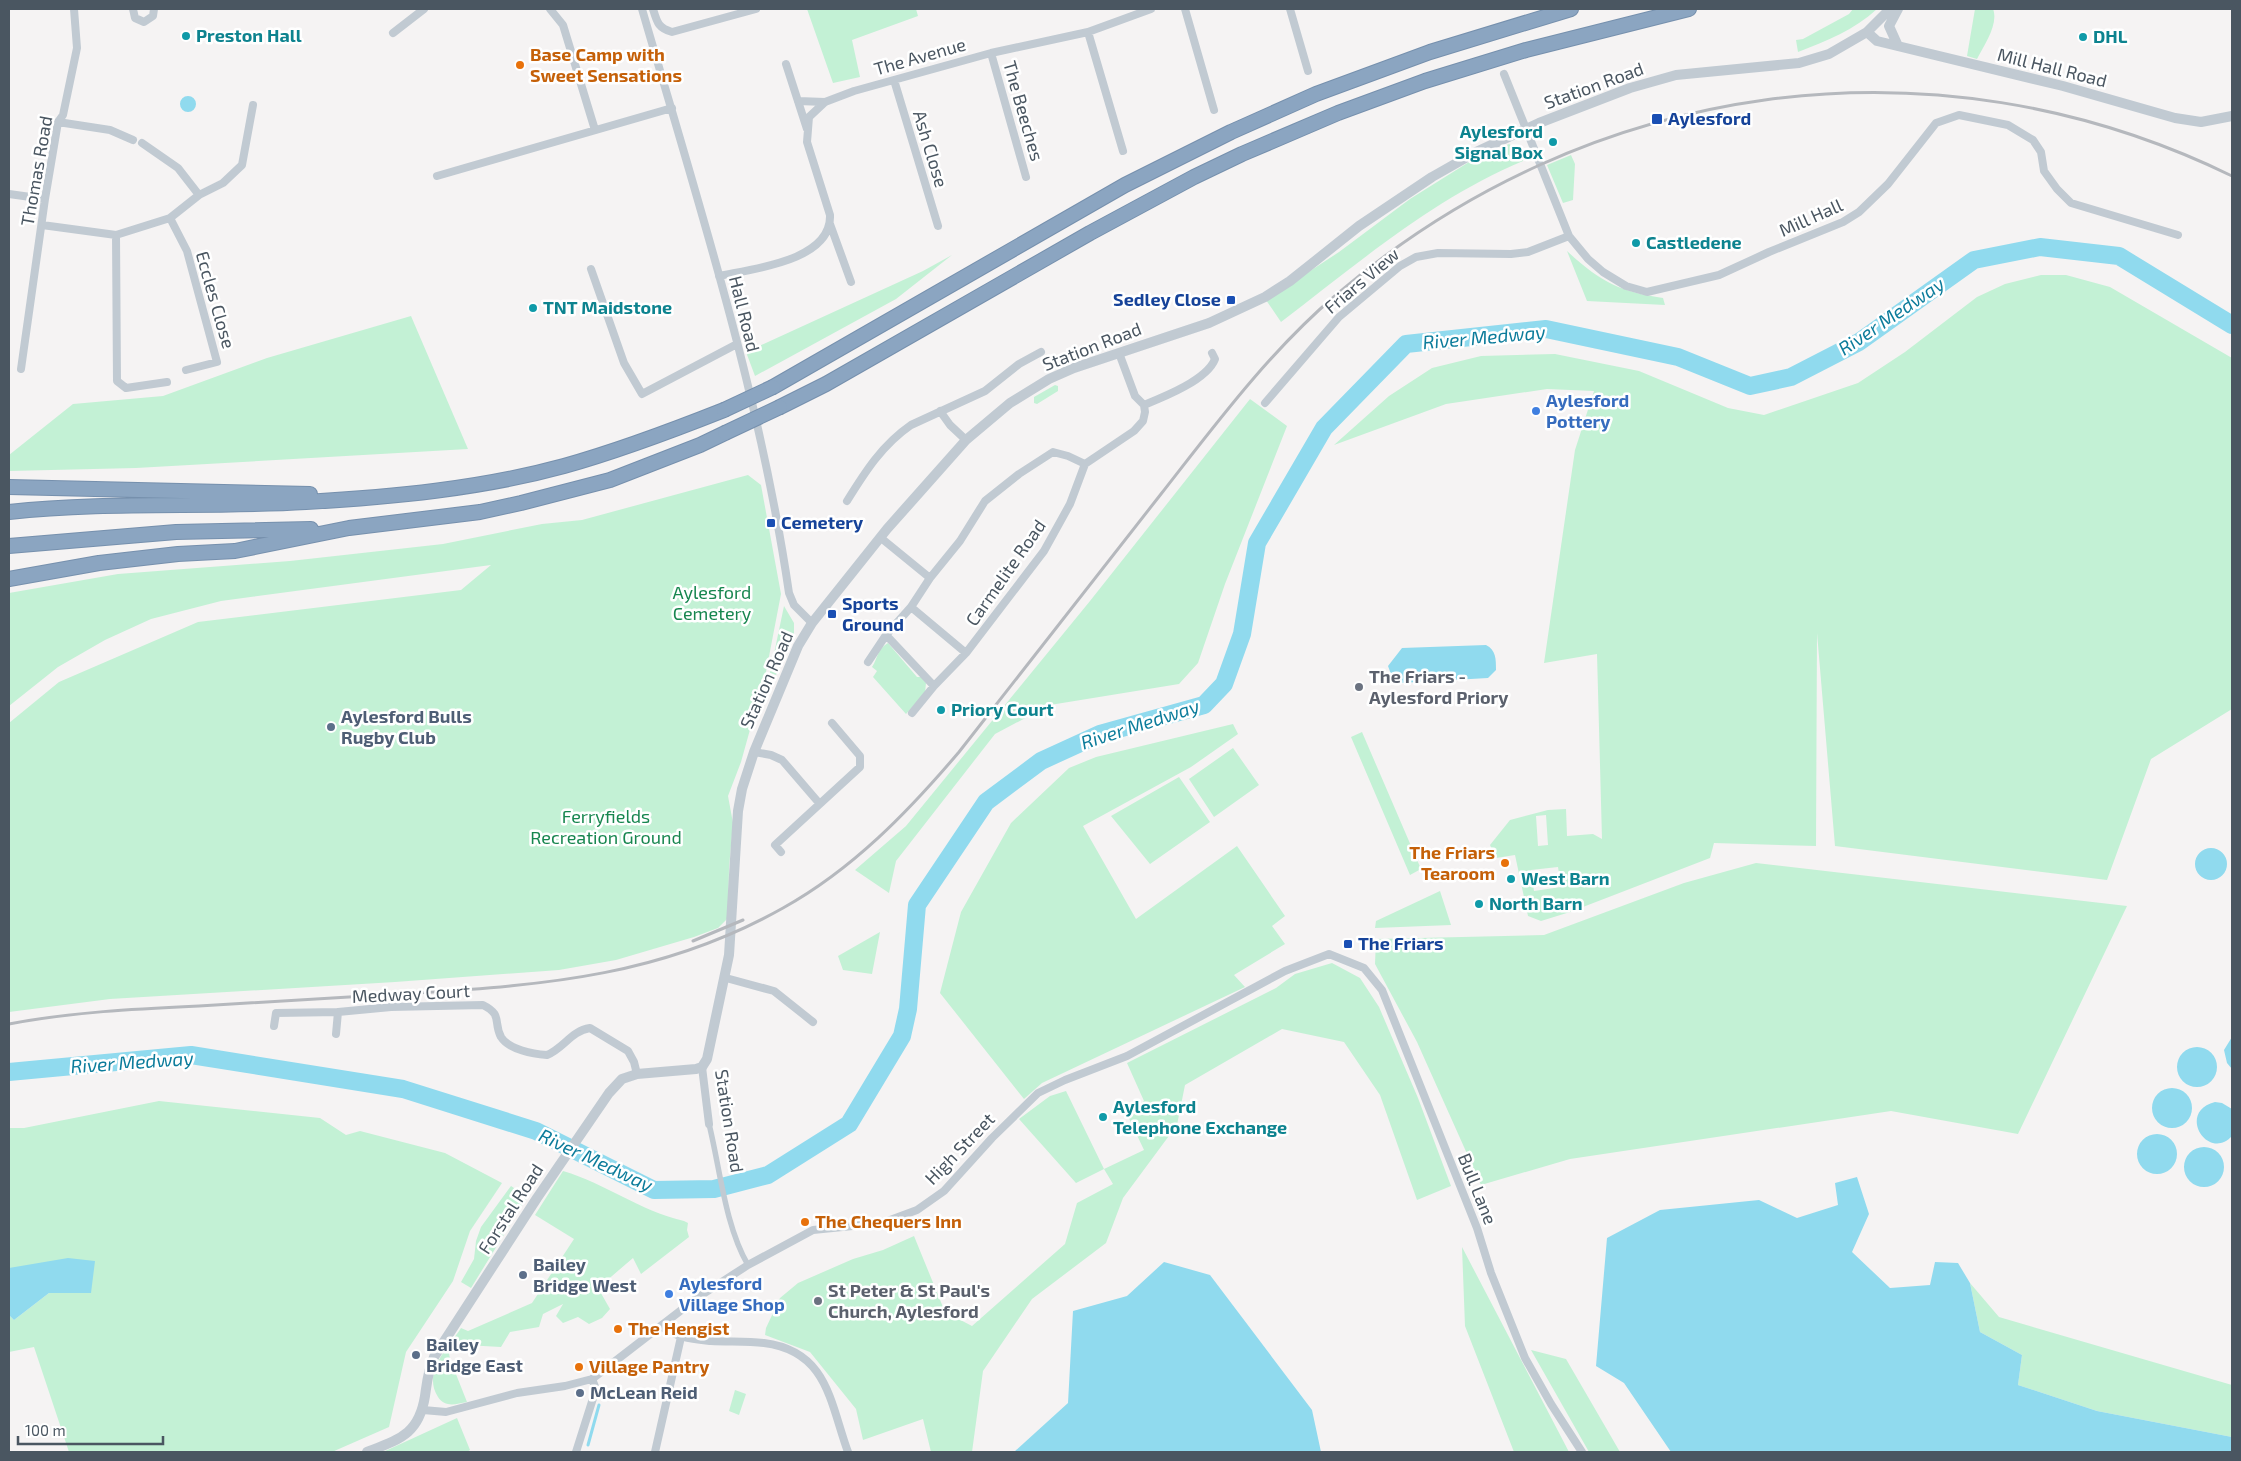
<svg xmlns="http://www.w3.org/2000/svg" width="2241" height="1461" font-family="'Exo 2',sans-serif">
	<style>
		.green { fill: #c3f1d5; fill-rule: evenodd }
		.water { fill: #90daee }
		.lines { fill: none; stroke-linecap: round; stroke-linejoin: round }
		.stream { stroke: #90daee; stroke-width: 3 }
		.river { stroke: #90daee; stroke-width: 18 }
		.motorway-casing { stroke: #7690ad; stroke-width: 16 }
		.pedestrian { stroke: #c1cad2; stroke-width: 5.5 }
		.minor { stroke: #c1cad2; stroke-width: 8 }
		.tertiary { stroke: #c1cad2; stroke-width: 10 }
		.motorway { stroke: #8ba5c1; stroke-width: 14 }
		.rail { stroke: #b5b8bd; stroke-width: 3 }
		.motorway-bridge-casing { stroke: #7690ad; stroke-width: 16; stroke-linecap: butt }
		.motorway-bridge { stroke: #8ba5c1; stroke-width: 14 }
		.culture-dot { fill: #0f9aa8; stroke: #fff; stroke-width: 2 }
		.food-dot { fill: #e8710a; stroke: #fff; stroke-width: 2 }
		.transit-dot { fill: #1a4fb4; stroke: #fff; stroke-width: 2 }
		.shop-dot { fill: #3f7fe0; stroke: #fff; stroke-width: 2 }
		.worship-dot { fill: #6b7280; stroke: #fff; stroke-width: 2 }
		.service-dot { fill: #5c6f8a; stroke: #fff; stroke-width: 2 }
		.labels { text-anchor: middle; stroke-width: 5; stroke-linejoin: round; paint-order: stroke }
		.culture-label { font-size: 18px; font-weight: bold; fill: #0d838f; stroke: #fff; text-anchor: start }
		.food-label { font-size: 18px; font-weight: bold; fill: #c56008; stroke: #fff; text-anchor: start }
		.street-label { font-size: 18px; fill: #4a5661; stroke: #fff }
		.transit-label { font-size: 18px; font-weight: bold; fill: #164399; stroke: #fff; text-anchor: start }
		.shop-label { font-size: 18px; font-weight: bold; fill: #366cbe; stroke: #fff; text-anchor: start }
		.park-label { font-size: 18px; fill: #17864f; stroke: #fff }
		.worship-label { font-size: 18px; font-weight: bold; fill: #5b616d; stroke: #fff; text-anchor: start }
		.service-label { font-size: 18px; font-weight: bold; fill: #4e5e75; stroke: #fff; text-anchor: start }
		.water-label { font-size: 19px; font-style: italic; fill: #0c7c9b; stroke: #fff }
	</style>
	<rect width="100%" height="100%" fill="#f5f3f3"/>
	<path class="green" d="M 807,9 L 916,9 L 918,16 L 852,40 L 860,77 L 833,83 Z
		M 1853,9 L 1877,9 C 1854,30 1827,41 1798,52 L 1796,40 L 1803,39 L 1849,14 Z
		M 1975,9 L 1993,9 C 1999,24 1984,45 1977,59 L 1967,56 Z
		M 1509,144 L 1522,153 L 1523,161 C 1434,198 1357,264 1281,322 L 1266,300 L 1339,252 L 1410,199 L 1469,162 Z
		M 1571,155 L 1575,164 L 1573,200 L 1563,203 L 1547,165 Z
		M 1567,251 C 1599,281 1620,292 1663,298 L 1665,305 L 1587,301 Z
		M 952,255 L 896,299 L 755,376 L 746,352 L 923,271 Z
		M 2041,275 L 2066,275 L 2110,287 L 2232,358 L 2232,709 L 2151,759 L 2107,880 L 1835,846 L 1817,633 L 1816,846 L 1714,843 L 1710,858 L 1570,912 L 1541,921 L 1528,916 L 1515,855 L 1496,858 L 1490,845 L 1510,820 L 1548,810 L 1566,809 L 1567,836 L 1593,834 L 1602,839 L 1597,654 L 1544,663 L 1575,450 L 1594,391 L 1547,389 L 1446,404 L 1334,445 L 1389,396 L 1432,368 L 1481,356 L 1555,354 L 1639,371 L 1728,408 L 1764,415 L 1858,383 L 1905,352 L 1977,297 L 2005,284 ZM 1546,815 L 1548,845 L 1538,846 L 1536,816 ZM 1558,867 L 1561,887 L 1534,891 L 1531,870 Z
		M 411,316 L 468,449 L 136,468 L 9,471 L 9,455 L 73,404 L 163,396 L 267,358 Z
		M 1055,385 L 1058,386 L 1058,391 L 1037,404 L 1034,403 L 1034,397 Z
		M 1250,399 L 1287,426 L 1225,584 L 1198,663 L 1179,684 L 1050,705 L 995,734 L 896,861 L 889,893 L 855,870 L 906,826 L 1090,601 Z
		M 748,475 L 761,485 L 781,594 L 766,672 L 741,762 L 728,796 L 733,823 L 729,868 L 728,918 L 718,928 L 694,937 L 616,960 L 559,970 L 395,982 L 110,999 L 9,1012 L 9,723 L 59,682 L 198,622 L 461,590 L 491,565 L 221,601 L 151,619 L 105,640 L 58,667 L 9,706 L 9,593 L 118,574 L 290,561 L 443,544 L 542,524 L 582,520 Z
		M 784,606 L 794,623 L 794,635 L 776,675 L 770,673 Z
		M 888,643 L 917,677 L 921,677 L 926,683 L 925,693 L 906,714 L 873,677 L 877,671 L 872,667 C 878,658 877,649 888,643 Z
		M 1233,724 L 1238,734 L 1191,767 L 1083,826 L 1136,919 L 1237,846 L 1285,916 L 1272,926 L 1285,944 L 1234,975 L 1245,987 L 1042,1083 L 1024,1099 L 940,993 L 961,912 L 1011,823 L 1069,768 L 1096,757 Z
		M 1362,732 L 1421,869 L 1410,875 L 1351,737 Z
		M 1233,748 L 1259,785 L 1214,817 L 1189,779 Z
		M 1179,777 L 1210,822 L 1150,864 L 1111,816 Z
		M 1756,863 L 2127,906 L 2018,1134 L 1891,1111 L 1570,1159 L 1481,1185 L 1417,1042 L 1375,964 L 1376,939 L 1544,935 L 1684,883 Z
		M 1440,891 L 1451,925 L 1375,928 L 1376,921 Z
		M 880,932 L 872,974 L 843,970 L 838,956 Z
		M 1332,963 L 1360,978 L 1379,1007 L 1418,1098 L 1451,1186 L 1417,1200 L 1380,1095 L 1344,1042 L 1282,1029 L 1185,1085 L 1177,1125 L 1123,1198 L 1106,1243 L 1032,1299 L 983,1371 L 972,1452 L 931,1452 L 923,1419 L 863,1440 L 856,1409 L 810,1352 L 765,1335 L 766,1328 L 780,1298 L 798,1283 L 853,1259 L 883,1250 L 914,1236 L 945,1312 L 972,1326 L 1065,1244 L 1077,1203 L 1113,1184 L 1104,1169 L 1076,1183 L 1019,1119 L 1050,1096 L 1066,1091 L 1104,1169 L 1144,1150 L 1127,1114 L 1144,1101 L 1127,1063 L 1276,988 L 1295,974 Z
		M 159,1101 L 320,1118 L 346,1135 L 360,1131 L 445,1153 L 502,1183 L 470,1231 L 453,1281 L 406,1352 L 389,1427 L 332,1452 L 69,1452 L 34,1347 L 9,1352 L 9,1315 L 14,1320 L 49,1293 L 91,1293 L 9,1270 L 9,1128 L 24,1128 Z
		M 563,1171 C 607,1184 638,1210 684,1221 L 688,1223 L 687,1230 L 689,1237 L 641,1274 L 633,1258 L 598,1288 L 610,1309 L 602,1318 L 589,1324 L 578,1317 L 563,1323 L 556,1316 L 563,1304 L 543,1314 L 539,1327 L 510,1332 L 501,1347 L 465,1345 L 448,1348 L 450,1359 L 467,1402 C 456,1404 445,1408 438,1397 C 422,1372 448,1348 461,1328 L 468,1331 L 532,1303 L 574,1239 L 535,1215 Z
		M 511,1186 L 527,1197 L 471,1288 L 461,1282 L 474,1259 L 476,1241 L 481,1227 Z
		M 1462,1247 L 1569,1452 L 1514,1452 L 1465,1326 Z
		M 1970,1283 L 1999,1317 L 2232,1385 L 2232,1437 L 2097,1411 L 2018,1385 L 2022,1355 L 1980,1332 Z
		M 1531,1350 L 1566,1359 L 1620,1452 L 1589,1452 Z
		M 735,1390 L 746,1394 L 739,1415 L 729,1411 Z
		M 457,1418 L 470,1450 L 467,1452 L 383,1452 Z"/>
	<path class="water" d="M180 104a8 8 0 1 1 16 0a8 8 0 1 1-16 0Z
		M 1486,645 C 1496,650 1496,659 1496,670 L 1488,678 L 1401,683 L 1392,677 L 1388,666 L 1402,648 Z
		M2195 864a16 16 0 1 1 32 0a16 16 0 1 1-32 0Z
		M 2232,1037 L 2232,1069 L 2227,1063 L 2224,1050 Z
		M2177 1067a20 20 0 1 1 40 0a20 20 0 1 1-40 0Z
		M2152 1108a20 20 0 1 1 40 0a20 20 0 1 1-40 0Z
		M 2215,1102 L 2222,1103 L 2232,1109 L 2232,1136 C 2208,1162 2176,1112 2215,1102 Z
		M2137 1154a20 20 0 1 1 40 0a20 20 0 1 1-40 0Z
		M2184 1167a20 20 0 1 1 40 0a20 20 0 1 1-40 0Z
		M 1857,1177 L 1869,1214 L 1852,1252 L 1890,1288 L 1930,1285 L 1935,1262 L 1958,1263 L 1970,1283 L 1980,1332 L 2022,1355 L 2018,1385 L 2097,1411 L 2232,1437 L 2232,1452 L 1671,1452 L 1624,1383 L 1596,1366 L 1607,1238 L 1660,1210 L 1759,1200 L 1797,1218 L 1838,1205 L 1835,1183 Z
		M 68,1258 L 95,1261 L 91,1293 L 49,1293 L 14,1320 L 9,1315 L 9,1268 Z
		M 1164,1262 L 1210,1275 L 1312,1410 L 1321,1452 L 1014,1452 L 1068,1403 L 1073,1311 L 1127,1296 Z"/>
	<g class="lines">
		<path class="stream" d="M 588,1445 L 599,1405"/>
		<path class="river" d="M 9,1072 L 191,1055 L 403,1089 L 536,1131 L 654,1190 L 714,1189 L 768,1175 L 849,1124 L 902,1036 L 908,1009 L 917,905 L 986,802 L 1041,761 L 1100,734 L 1204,705 L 1224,684 L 1242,634 L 1257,543 L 1324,428 L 1406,344 L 1546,329 L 1678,357 L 1750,386 L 1791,377 L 1859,342 L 1974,260 L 2040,247 L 2119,256 L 2232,325"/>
		<g class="motorway-casing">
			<path id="motorway" d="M 773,387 L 1125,185 L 1231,132 L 1316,94 L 1430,52 L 1571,9
				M 780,407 L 826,384 L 1090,233 L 1194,177 L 1242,154 L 1338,113 L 1425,81 L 1526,50 L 1689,9
				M 9,487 L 310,494
				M 9,512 C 108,501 207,508 306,502 C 392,497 480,489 564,466 C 618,451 671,431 724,410
				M 9,546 L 176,532 L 311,529
				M 9,579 L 99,563 L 178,554 L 235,551 L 349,528 L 480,512 L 521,503 L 610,480 L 700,445 L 725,433"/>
		</g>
		<path class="pedestrian" d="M 709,1124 C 720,1168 725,1226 748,1265"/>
		<path class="minor" d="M 133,9 L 135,18 L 144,22 L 153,16 L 154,9
			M 550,9 L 563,25 L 595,130
			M 642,9 C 698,202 760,394 789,593 L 794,605 L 812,623
			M 653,9 C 657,22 658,28 672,32 L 756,9
			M 1185,9 L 1214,110
			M 1290,9 L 1308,71
			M 1088,32 L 1123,151
			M 393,33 L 424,9
			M 991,53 L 1026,177
			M 786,64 L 807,129
			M 1504,74 L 1569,236 L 1588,259 L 1603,272 L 1626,286 L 1647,292 L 1719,275 L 1769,252 L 1843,222 L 1859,212 L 1888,184 L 1936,123 L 1959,115 L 2008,125 L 2033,140 L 2041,152 L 2044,171 L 2057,189 L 2071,203 L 2178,235
			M 894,80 L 938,226
			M 798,101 L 825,102
			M 58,122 L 110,130 L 133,140
			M 142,143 L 178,168 L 199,195
			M 437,176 L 672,108
			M 9,194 L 45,199
			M 170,218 L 187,251 L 217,362 L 186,370
			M 830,224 L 851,282
			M 42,225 L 116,235 L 170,218 L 199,195 L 223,183 L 242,165 L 253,105
			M 116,235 L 117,381 L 126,388 L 167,382
			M 591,269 L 624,363 L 642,394 L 737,344
			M 719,276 C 752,269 832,261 830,215 L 807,142 L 809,117 L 825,102 L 854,91 L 991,53 L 1088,32 L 1151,9
			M 21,369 L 45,199 L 58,122 L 63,115 L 77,48 L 74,9
			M 1265,403 L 1339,317 L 1400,266 L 1416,257 L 1438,253 L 1511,254 L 1528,252 L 1569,236
			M 1144,405 C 1164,397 1207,380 1215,359 L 1212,353
			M 940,411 L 950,425 L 966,440
			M 847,501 C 865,472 882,445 911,425 L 985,391 L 1019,364 L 1041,352
			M 881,538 L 930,578
			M 911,607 L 966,653
			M 886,635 L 934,686 L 966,653 L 1044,551 L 1070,504 L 1085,464 L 1134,431 L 1143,421 L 1145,412 L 1144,405 L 1135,396 L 1119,353
			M 868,662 L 886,635 L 911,607 L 930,578 L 960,541 L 985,501 L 1019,474 L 1053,452 L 1068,456 L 1085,464
			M 912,713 L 934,686
			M 754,752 L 771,755 L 782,760 L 819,803
			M 781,852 L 775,845 L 860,767 L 860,756 L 832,723
			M 726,978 L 774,991 L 813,1022
			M 274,1026 L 276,1013 L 338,1012
			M 336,1034 L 338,1012 L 391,1007 L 483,1005 C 503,1015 493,1022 501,1037 C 509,1050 534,1054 547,1055 C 564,1048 571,1031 590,1028 L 628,1051 L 634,1062 L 637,1074
			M 702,1067 L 709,1124
			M 661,1326 C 676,1338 692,1339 711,1341 C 728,1342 747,1341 764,1343 C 828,1351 830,1403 848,1452
			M 423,1410 L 446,1412 L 517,1393 L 565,1386 L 592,1379 L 697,1298 L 748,1265 L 813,1230 L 882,1223 L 917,1210 L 944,1191 L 992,1138 L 1038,1093 L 1065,1080 L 1127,1056 L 1285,971 L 1329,954 L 1364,968 L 1382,990 L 1477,1228 L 1491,1273 L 1525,1358 L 1551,1404 L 1582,1452
			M 576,1452 L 596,1389 L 592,1379
			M 655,1452 L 681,1337"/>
		<path class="tertiary" d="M 1898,9 L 1889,26 L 1898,46
			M 1867,32 L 1877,41 L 2063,86 L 2175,118 L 2201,122 L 2232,116
			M 367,1452 C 400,1439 419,1434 425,1396 C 427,1382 428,1370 434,1357 L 537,1198 L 609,1093 L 622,1079 L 637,1074 L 696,1069 L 702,1067 L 707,1059 L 729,955 L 738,811 L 742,789 L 754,752 L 798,646 L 812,623 L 887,529 L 966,440 L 1010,403 L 1049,379 L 1074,368 L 1209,323 L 1265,297 L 1290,281 L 1359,226 L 1432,177 L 1476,152 L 1539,123 L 1630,88 L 1676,75 L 1799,63 L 1829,54 L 1867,32 L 1890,9"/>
		<use href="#motorway" class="motorway"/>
		<path class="rail" d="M 693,941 L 743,920
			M 9,1024 C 71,1012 135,1009 199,1006 C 271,1001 343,997 415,993 C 548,985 664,975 783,908 C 853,869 908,812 959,752 C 1027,666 1094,580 1161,494 C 1215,425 1269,352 1336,295 C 1588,79 1933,30 2232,176"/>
		<g class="motorway-bridge-casing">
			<path id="motorway-bridge" d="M 724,410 L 773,387
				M 725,433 L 780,407"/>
		</g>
		<use href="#motorway-bridge" class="motorway-bridge"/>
	</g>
	<g class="culture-dot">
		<circle cx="186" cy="36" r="5"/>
		<circle cx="2083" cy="37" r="5"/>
		<circle cx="1553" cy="142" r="5"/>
		<circle cx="1636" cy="243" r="5"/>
		<circle cx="533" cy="308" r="5"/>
		<circle cx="941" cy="710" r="5"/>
		<circle cx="1511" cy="879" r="5"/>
		<circle cx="1479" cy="904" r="5"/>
		<circle cx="1103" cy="1117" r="5"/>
	</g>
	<g class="food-dot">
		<circle cx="520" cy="65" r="5"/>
		<circle cx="1505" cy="863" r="5"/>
		<circle cx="805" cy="1222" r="5"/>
		<circle cx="618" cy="1329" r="5"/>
		<circle cx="579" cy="1367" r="5"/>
	</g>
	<g class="transit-dot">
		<rect x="1651" y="113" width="12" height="12" rx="2.5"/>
		<rect x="1226" y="295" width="10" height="10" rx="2.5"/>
		<rect x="766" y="518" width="10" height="10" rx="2.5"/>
		<rect x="827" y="609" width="10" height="10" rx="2.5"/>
		<rect x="1343" y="939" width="10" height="10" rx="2.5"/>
	</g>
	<g class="shop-dot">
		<circle cx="1536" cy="411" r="5"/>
		<circle cx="669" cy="1294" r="5"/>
	</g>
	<g class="worship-dot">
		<circle cx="1359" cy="687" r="5"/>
		<circle cx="818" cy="1301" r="5"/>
	</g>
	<g class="service-dot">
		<circle cx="331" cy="727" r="5"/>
		<circle cx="523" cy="1275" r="5"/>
		<circle cx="416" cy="1355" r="5"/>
		<circle cx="580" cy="1393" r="5"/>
	</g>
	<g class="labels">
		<g class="culture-label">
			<text x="196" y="42">Preston Hall</text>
			<text x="2093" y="43">DHL</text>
			<text x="1543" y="138" text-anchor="end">Aylesford<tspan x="1543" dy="21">Signal Box</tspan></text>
			<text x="1646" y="249">Castledene</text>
			<text x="543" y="314">TNT Maidstone</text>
			<text x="951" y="716">Priory Court</text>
			<text x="1521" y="885">West Barn</text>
			<text x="1489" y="910">North Barn</text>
			<text x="1113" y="1113">Aylesford<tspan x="1113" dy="21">Telephone Exchange</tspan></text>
		</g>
		<g class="food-label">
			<text x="530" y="61">Base Camp with<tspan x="530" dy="21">Sweet Sensations</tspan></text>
			<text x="1495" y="859" text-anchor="end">The Friars<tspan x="1495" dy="21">Tearoom</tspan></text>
			<text x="815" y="1228">The Chequers Inn</text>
			<text x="628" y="1335">The Hengist</text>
			<text x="589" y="1373">Village Pantry</text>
		</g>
		<g class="street-label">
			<text transform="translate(920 57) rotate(-16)" y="6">The Avenue</text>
			<text transform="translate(2052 68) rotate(14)" y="6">Mill Hall Road</text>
			<text transform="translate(1594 86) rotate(-20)" y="6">Station Road</text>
			<text transform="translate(1023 111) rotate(74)" y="6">The Beeches</text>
			<text transform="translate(930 149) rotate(73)" y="6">Ash Close</text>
			<text transform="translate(37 171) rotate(-80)" y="6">Thomas Road</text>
			<text transform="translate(1811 218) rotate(-24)" y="6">Mill Hall</text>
			<text transform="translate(1362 281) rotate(-40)" y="6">Friars View</text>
			<text transform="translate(215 300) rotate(74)" y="6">Eccles Close</text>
			<text transform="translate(744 314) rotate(76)" y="6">Hall Road</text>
			<text transform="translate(1092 347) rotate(-21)" y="6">Station Road</text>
			<text transform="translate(1006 573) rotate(-55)" y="6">Carmelite Road</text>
			<text transform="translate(767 680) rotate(-66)" y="6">Station Road</text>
			<text transform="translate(411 994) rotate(-3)" y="6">Medway Court</text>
			<text transform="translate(729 1121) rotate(81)" y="6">Station Road</text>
			<text transform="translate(960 1149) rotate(-46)" y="6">High Street</text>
			<text transform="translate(1477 1189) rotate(68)" y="6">Bull Lane</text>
			<text transform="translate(511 1209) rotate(-57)" y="6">Forstal Road</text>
		</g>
		<g class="transit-label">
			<text x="1668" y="125">Aylesford</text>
			<text x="1221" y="306" text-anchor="end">Sedley Close</text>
			<text x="781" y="529">Cemetery</text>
			<text x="842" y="610">Sports<tspan x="842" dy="21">Ground</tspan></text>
			<text x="1358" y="950">The Friars</text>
		</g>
		<g class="shop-label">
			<text x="1546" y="407">Aylesford<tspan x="1546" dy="21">Pottery</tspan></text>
			<text x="679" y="1290">Aylesford<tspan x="679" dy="21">Village Shop</tspan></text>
		</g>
		<g class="park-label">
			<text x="712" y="599">Aylesford<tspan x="712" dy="21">Cemetery</tspan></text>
			<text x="606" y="823">Ferryfields<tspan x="606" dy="21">Recreation Ground</tspan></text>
		</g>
		<g class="worship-label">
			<text x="1369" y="683">The Friars -<tspan x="1369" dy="21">Aylesford Priory</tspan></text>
			<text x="828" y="1297">St Peter &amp; St Paul's<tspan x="828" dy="21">Church, Aylesford</tspan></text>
		</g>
		<g class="service-label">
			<text x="341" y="723">Aylesford Bulls<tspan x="341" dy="21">Rugby Club</tspan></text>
			<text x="533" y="1271">Bailey<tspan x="533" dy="21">Bridge West</tspan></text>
			<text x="426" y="1351">Bailey<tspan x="426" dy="21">Bridge East</tspan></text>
			<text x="590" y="1399">McLean Reid</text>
		</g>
		<g class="water-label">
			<text transform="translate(1891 316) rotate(-34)" y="7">River Medway</text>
			<text transform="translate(1484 337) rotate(-5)" y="7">River Medway</text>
			<text transform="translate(1140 724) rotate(-18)" y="7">River Medway</text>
			<text transform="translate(132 1062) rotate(-4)" y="7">River Medway</text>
			<text transform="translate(596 1160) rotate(25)" y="7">River Medway</text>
		</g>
	</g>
	<rect width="2241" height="1461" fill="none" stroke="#4a5661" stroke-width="20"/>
	<path d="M18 1436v8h145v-8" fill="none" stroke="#4a5661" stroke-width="2.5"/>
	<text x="25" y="1436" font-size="15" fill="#4a5661" stroke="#ffffff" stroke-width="4" paint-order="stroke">100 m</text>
</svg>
